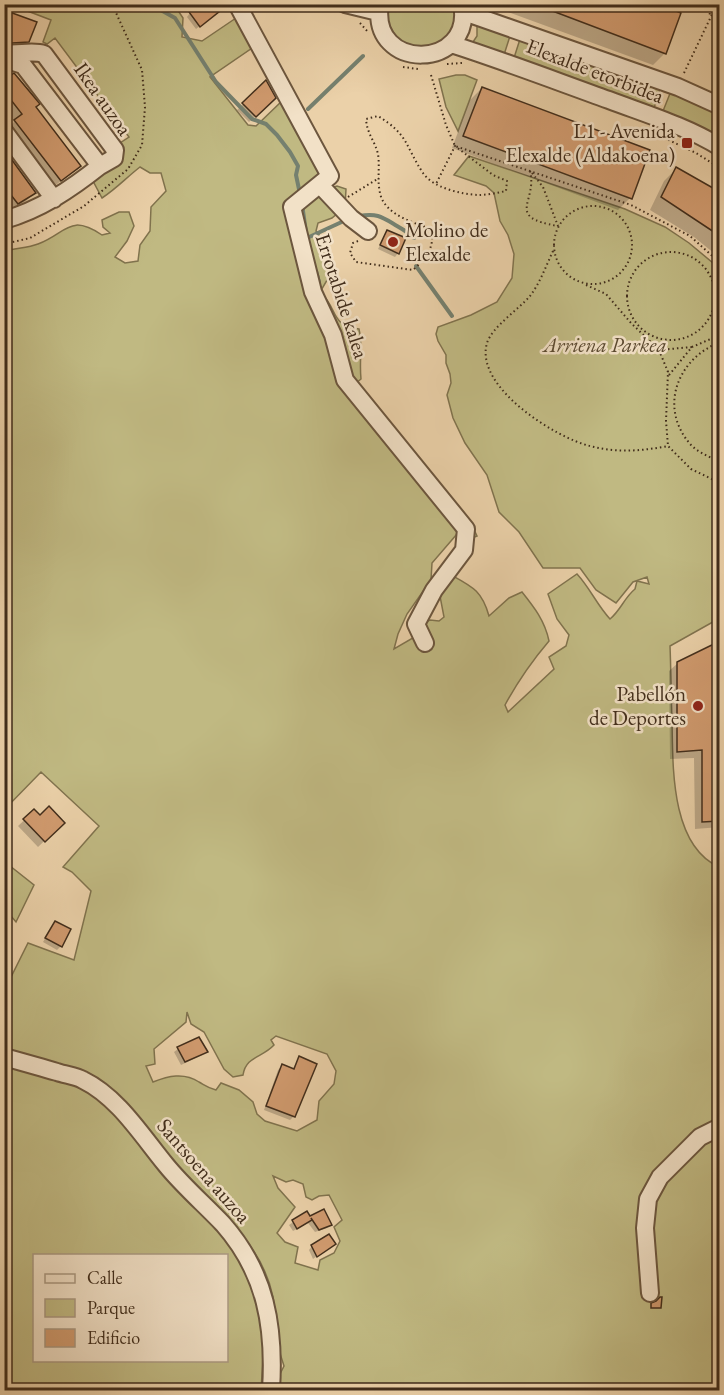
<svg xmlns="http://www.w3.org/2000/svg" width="724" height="1395" font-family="'EB Garamond',serif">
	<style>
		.green { fill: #c0b982; stroke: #80734e; stroke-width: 1.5; fill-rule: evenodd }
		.shadow { fill: #0003 }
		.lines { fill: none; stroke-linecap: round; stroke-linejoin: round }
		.stream { stroke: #75806f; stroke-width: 4 }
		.building { fill: #d19b6f; stroke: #412d1b; stroke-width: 1.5 }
		.minor-casing { stroke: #6c563e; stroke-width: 20 }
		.path { stroke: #412d1b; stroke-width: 2; stroke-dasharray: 1.5 3; stroke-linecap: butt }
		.minor { stroke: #f2e1c7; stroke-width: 16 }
		.poi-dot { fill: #8f2418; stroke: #f2e1c7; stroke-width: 2 }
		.labels { text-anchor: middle; stroke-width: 5; stroke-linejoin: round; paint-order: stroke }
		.street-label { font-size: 21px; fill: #412d1b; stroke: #f2e1c7 }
		.poi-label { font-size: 21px; fill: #412d1b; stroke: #f2e1c7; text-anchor: end }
		.park-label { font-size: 21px; font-style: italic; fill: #5a4930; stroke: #f2e1c7 }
	</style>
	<rect width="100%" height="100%" fill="#ebd1a9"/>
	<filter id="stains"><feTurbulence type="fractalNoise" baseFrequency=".00333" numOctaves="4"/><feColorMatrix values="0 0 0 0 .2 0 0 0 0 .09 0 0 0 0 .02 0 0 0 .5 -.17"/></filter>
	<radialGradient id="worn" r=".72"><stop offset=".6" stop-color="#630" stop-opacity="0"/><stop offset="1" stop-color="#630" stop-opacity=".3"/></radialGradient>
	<path class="green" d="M 144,4 L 145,6 L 152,5 L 175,6 L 183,18 L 182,37 L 202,41 L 239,16 L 255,46 L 210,77 L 248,125 L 256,126 L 282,101 L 321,170 L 324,190 L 337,186 L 346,189 L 345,207 L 332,218 L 318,223 L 316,231 L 319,234 L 320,253 L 330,254 L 333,270 L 320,292 C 339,309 329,325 359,329 C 363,346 359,361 361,379 L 355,384 L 448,496 C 461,508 470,519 477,536 L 467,540 L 457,534 L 432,563 L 431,580 L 407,614 L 398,634 L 394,649 L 418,635 L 421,624 L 430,620 L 439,621 L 444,617 L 439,591 L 451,575 C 473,587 482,591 489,616 L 509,598 L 522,592 C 534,607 545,621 549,641 C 532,661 518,681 505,705 L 508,712 L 554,669 L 549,657 L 566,646 L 569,635 L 557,619 L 548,594 L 577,574 C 590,588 597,605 610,619 C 621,610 624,598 635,589 L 637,581 L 649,584 L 647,577 L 633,582 L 616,603 L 596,590 L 580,568 L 543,568 L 519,532 L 499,512 L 487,475 L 465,443 L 453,418 L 447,395 L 451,383 L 450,374 L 446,363 L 446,355 L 438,341 L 436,334 L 438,327 L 471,315 L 497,302 L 512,278 L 514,254 L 508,235 L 500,221 L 494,193 L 486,186 L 454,175 L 469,156 L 625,209 L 665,227 L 689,243 L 719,268 L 720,618 L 670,646 C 671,670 671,695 672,720 C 673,765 670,845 719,867 L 719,1121 L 691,1133 L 683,1144 L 695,1149 L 719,1135 L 719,1390 L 275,1390 L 276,1382 L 284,1366 C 275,1342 277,1322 273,1297 C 264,1251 229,1220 198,1187 L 187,1182 L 130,1109 L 5,1051 L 5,975 L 11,977 L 28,943 L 74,960 L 91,891 L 72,872 L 63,867 L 99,826 L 41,772 L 5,809 L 5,251 C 15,248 28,248 38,244 C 67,233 69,213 102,235 L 110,233 L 103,227 L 102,220 L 119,212 L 129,212 L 134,226 L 127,241 L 115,257 L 125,263 L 138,261 L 140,245 L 150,231 L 151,207 L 166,191 L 161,173 L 150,173 L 140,167 C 127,177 116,189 102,198 L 93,181 L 120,143 L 129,137 L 55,38 L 47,44 L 43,42 L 51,20 L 17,7 L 18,5 ZM 187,1012 L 191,1024 L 204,1032 L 224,1069 L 233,1077 L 243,1075 C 246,1056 262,1058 274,1045 L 271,1040 L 276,1036 L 327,1054 L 336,1071 L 334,1084 L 319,1101 L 317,1120 L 297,1131 L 265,1121 L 257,1114 L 253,1102 L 239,1090 L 221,1083 L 216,1090 C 208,1088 206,1086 199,1082 C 184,1072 168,1076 153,1082 L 146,1066 L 155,1064 L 154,1049 L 186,1022 ZM 273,1176 L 286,1182 L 293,1180 L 303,1184 L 306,1197 L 312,1200 L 319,1196 L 329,1195 L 342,1220 L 334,1227 L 340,1241 L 334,1253 L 320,1260 L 318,1270 L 295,1263 L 298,1247 L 285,1242 L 277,1233 L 295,1207 L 278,1188 Z
		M 388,5 L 458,5 L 458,26 L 433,50 L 399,42 L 387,21 Z
		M 477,25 L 510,36 L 503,58 L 471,45 L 477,36 Z
		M 521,36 L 661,87 L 653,111 L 513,61 Z
		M 456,75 L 465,75 L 477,80 L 458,131 L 446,107 L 439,79 Z
		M 671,91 L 719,113 L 719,143 L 661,116 Z
		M 5,862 L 34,885 L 16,922 L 5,909 Z
		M 4,1064 C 33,1072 65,1077 90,1093 C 117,1110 141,1145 162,1169 C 194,1206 236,1241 255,1287 C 267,1317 263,1358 261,1390 L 5,1390 ZM 34,1256 L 226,1256 L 226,1360 L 34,1360 Z"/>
	<path class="shadow" d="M 502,4 L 655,4 L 665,53 L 653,65 L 500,9 Z
		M 4,11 L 28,41 L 20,49 L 4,50 Z
		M 190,13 L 215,14 L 196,29 L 187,17 Z
		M 4,83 L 34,108 L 71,173 L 52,188 L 7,129 L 14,122 L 4,109 Z
		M 266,83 L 274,98 L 249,122 L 237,110 Z
		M 482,88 L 648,151 L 630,198 L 618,210 L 452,148 L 470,100 Z
		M 4,150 L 34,193 L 26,201 L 10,211 L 4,204 Z
		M 676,169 L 720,194 L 720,258 L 694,237 L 650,210 L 664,181 Z
		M 387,232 L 398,253 L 395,257 L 378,249 Z
		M 720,643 L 720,827 L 695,829 L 694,758 L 670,759 L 669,671 L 678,663 Z
		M 34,811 L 40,817 L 63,823 L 38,847 L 18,826 Z
		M 55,922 L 61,946 L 57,950 L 43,942 Z
		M 199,1039 L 206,1052 L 202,1055 L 181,1065 L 174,1052 L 178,1049 Z
		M 299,1058 L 315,1065 L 293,1117 L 290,1120 L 264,1110 L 278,1070 L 282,1066 L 292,1070 Z
		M 323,1211 L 330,1224 L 327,1228 L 315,1232 L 308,1223 L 293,1231 L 289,1225 L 306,1213 L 309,1218 Z
		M 334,1244 L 313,1259 L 309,1250 L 312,1246 Z"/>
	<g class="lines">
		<path class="stream" d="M 150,4 L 175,18 L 216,82 L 252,119 L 266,124 L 277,135 L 290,152 L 298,166 L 296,175 L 300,194
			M 308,109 L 363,56
			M 302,204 L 306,232
			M 359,216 C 378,213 382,217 397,226 C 404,230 409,233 414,238
			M 307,238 L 346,220
			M 416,266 L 452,316
			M 316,271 L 319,282"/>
	</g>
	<path class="building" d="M 199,4 L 215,4 L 220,11 L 200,27 L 189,12 Z
		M 534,4 L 659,4 L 681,13 L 666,54 Z
		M 4,10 L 37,22 L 29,42 L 12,43 L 4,40 Z
		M 14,73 L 40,104 L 36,107 L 81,166 L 61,181 L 14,120 L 22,114 L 4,91 L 4,81 Z
		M 266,80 L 276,98 L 256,117 L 242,103 Z
		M 482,87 L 650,150 L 632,199 L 463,136 Z
		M 4,149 L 36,193 L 18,204 L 4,186 Z
		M 676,167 L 720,192 L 720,209 L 715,216 L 720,220 L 720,236 L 661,197 Z
		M 387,230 L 406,238 L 399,254 L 380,245 Z
		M 720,641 L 720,821 L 702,822 L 702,750 L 677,752 L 677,662 Z
		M 49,806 L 65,823 L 45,842 L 23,819 L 34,809 L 40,815 Z
		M 55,921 L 71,929 L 62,947 L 45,938 Z
		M 199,1037 L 208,1052 L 185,1062 L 177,1047 Z
		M 299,1056 L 317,1064 L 295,1117 L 266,1106 L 282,1064 L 294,1069 Z
		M 324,1209 L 332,1225 L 319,1230 L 311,1218 L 312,1220 L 297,1229 L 292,1220 L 307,1211 L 310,1216 Z
		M 329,1234 L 336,1244 L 317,1257 L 311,1245 Z
		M 660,1297 L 662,1297 L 661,1308 L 651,1308 L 651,1303 L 656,1301 Z"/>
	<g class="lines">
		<g class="minor-casing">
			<path id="minor" d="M 237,4 L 330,176 L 292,207 L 313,292 L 333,335 L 345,380 L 466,529 L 464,550 L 434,590 L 416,624 L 425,643
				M 345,4 L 378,12
				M 380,4 C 369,73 475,70 462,4
				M 464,12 L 678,87 L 720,106
				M 451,44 C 504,61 556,81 609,100 C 646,114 686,126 720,147
				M 4,53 C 18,55 32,50 44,54 L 115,150 L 114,158 L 100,166 L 23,65 L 4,59
				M 4,131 L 54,199
				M 320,185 L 351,218 L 368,231
				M 4,220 C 40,210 71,189 100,166
				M 4,1057 C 22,1062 40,1067 57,1072 C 66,1075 76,1076 83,1080 C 118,1097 142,1136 166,1165 C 183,1186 204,1204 223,1224 C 266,1273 275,1327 271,1390
				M 650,1293 L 645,1228 L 648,1199 L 660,1177 L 700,1137 L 720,1127"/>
		</g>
		<path class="path" d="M 317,4 L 333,10
			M 709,4 L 710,17
			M 360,23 L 368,32
			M 447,64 L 462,63
			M 403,67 L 418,69
			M 684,73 L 717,4
			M 431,75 L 446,125 L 455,146 L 631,205 L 690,236 L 720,263
			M 656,134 L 696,153 L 720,168
			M 530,171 C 538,202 504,217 558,226
			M 532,173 L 543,187 L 558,226
			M 348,197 L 379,178
			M554 245a39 39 0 1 1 78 0a39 39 0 1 1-78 0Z
			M 358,241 L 353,243 L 350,253 L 356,262 L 413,270 C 427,257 434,249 432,229 C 413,223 384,214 380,193 C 377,180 380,167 378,154 C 375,141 367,134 366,119 L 378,116 C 409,135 405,146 423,173 C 433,188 461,194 478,195 C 487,195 497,193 506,191 L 507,181 L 493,175 L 455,146 L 436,184
			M 4,244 L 30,238 L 84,206 L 128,169 L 142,145 L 145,107 L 142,70 L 112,4
			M 553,251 C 546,266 540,283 530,296 C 518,310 492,327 487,343 C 474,387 556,438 590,446 C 617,453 642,451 668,446 L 691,469 L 720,483
			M627 296a44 44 0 1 1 88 0a44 44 0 1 1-88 0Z
			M 586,285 L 606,294 L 631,323 L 659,350 L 668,372 L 666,421 L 668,446
			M 720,342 C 677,359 658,408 691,445 C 699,453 710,457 720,462
			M 659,350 L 692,347
			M 669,375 L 692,347 L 720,335"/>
		<use href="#minor" class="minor"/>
	</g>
	<g class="poi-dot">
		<rect x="681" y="137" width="12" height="12" rx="3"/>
		<circle cx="393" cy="242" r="6"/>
		<circle cx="698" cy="706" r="6"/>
	</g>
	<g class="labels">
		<g class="street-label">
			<text transform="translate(595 71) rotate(21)" y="7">Elexalde etorbidea</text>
			<text transform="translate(103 99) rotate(55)" y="7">Ikea auzoa</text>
			<text transform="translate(342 296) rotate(72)" y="7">Errotabide kalea</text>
			<text transform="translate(204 1171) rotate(49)" y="7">Santsoena auzoa</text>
		</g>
		<g class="poi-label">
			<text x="675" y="138">L1 - Avenida<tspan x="675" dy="24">Elexalde (Aldakoena)</tspan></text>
			<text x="405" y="237" text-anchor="start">Molino de<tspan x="405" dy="24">Elexalde</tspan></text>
			<text x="686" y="701">Pabellón<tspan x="686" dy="24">de Deportes</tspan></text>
		</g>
		<g class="park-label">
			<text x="605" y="352">Arriena Parkea</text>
		</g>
	</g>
	<rect width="724" height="1395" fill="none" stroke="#ebd1a9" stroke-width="24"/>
	<rect x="6" y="6" width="712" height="1383" fill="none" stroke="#412d1b" stroke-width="3"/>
	<rect x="12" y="12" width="700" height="1371" fill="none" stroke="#412d1b" stroke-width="1.5"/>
	<rect x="33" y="1254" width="195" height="108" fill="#f2e1c7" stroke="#ab9982" stroke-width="1.5"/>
	<rect x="45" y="1274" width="30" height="9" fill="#f2e1c7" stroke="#ab9982" stroke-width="1.5"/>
	<text x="87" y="1284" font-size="18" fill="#412d1b">Calle</text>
	<rect x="45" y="1299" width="30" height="18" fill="#c0b982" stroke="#ab9982" stroke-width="1.5"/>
	<text x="87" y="1314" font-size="18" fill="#412d1b">Parque</text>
	<rect x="45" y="1329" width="30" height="18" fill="#d19b6f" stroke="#ab9982" stroke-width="1.5"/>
	<text x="87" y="1344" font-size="18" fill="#412d1b">Edificio</text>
	<rect width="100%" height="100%" filter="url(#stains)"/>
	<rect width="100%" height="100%" fill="url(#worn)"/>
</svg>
